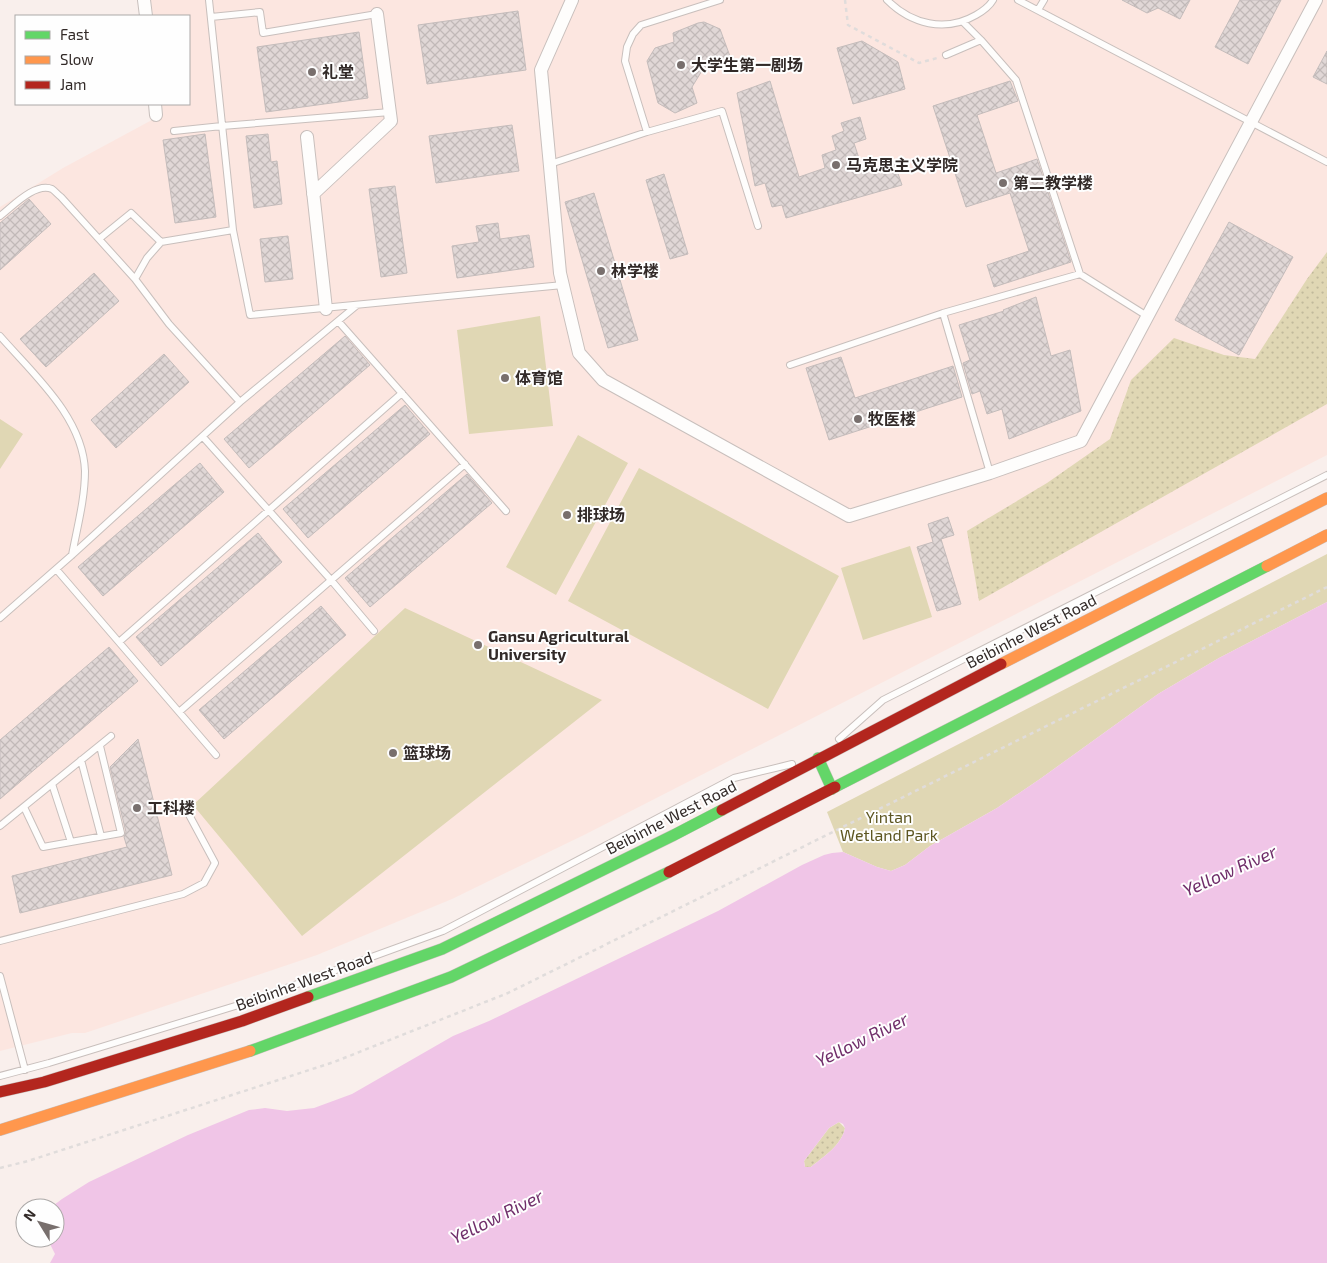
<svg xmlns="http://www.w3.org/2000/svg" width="1327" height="1263" font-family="'Exo 2','Noto Sans SC',sans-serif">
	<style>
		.built { fill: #fce6e0 }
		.grass { fill: url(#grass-dots) }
		.green { fill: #e0d7b4 }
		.water { fill: #f0c5e7; fill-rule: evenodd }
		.building { fill: url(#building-cross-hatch); stroke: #c4bcbb }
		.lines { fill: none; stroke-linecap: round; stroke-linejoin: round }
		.lane-casing { stroke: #c8bfbc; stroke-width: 8 }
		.street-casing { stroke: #c8bfbc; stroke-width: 14 }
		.fast-casing { stroke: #c8bfbc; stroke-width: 12 }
		.slow-casing { stroke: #c8bfbc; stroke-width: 12 }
		.jam-casing { stroke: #c8bfbc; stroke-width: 12 }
		.path { stroke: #e0dcdb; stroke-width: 2.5; stroke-dasharray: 4 4; stroke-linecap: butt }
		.lane { stroke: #fefdfc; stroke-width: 6 }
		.street { stroke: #fefdfc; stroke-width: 12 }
		.fast { stroke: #63d668; stroke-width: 11 }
		.slow { stroke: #ff974d; stroke-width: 11 }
		.jam { stroke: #b3261e; stroke-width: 11 }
		.poi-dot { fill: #786f6d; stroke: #fefefe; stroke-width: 2 }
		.labels { text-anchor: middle; stroke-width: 4; stroke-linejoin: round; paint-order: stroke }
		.poi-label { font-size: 16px; font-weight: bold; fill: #322a28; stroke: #fefefe; text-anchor: start }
		.street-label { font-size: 16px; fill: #322a28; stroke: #fefefe }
		.park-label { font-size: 16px; fill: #5d5621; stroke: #fefefe }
		.water-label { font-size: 18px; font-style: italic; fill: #702e6a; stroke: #fefefe }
	</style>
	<defs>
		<pattern id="grass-dots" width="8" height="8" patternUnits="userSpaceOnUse" patternTransform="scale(1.25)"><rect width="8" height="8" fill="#e0d7b4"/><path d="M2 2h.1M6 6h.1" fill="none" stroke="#c1b99b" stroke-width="1.8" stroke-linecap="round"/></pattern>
		<pattern id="building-cross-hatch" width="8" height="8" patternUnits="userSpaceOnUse" patternTransform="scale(1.25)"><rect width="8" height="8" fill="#e0d7d6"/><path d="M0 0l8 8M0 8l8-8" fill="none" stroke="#c1b9b8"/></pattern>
	</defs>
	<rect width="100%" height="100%" fill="#f9efec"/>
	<path class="built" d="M 151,0 L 1327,0 L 1327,455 L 586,834 L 452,899 L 317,955 L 85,1033 L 72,1033 L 0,1051 L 0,207 L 63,168 L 163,114 L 162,104 L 189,104 L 189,16 L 153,16 Z"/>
	<path class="grass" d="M 1327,252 L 1327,404 L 979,601 L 967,531 L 1047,483 L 1110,439 L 1131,380 L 1174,338 L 1224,355 L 1255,359 L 1307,279 Z
		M 839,1122 L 845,1128 C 842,1145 823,1157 811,1167 L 805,1167 L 804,1161 L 829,1128 Z"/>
	<path class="green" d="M 540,316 L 553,426 L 469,434 L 457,330 Z
		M 0,419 L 23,434 L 0,469 Z
		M 578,435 L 628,463 L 556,595 L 506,567 Z
		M 639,468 L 839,576 L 768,709 L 568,601 Z
		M 910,546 L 932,617 L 863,640 L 841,568 Z
		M 1327,554 L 1327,602 L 1219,658 L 1158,694 L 1040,779 L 997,808 L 930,846 L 905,865 L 891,871 L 877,867 L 843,852 L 827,812 Z
		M 405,608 L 602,700 L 302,936 L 193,805 Z"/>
	<path class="water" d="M 1327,602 L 1327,1263 L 50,1263 L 55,1254 L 47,1238 L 55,1238 L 55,1208 L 50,1208 L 62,1199 L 89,1182 L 188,1135 L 249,1110 L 265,1108 L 287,1111 L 314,1108 L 352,1094 L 453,1036 L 489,1021 L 718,911 L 802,865 L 824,855 L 832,853 L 843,852 L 877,867 L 891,871 L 905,865 L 930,846 L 997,808 L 1040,779 L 1158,694 L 1219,658 ZM 839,1122 L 843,1124 L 845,1128 C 842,1145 823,1157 811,1167 L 805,1167 L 804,1161 L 829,1128 Z"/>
	<path class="building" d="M 1122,0 L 1190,0 L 1180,19 L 1158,8 L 1147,13 Z
		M 1240,0 L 1281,0 L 1248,64 L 1215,47 Z
		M 518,11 L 526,70 L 427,84 L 418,25 Z
		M 704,22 L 720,29 L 731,59 L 703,69 L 692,87 L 697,103 L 675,113 L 658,103 L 647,61 L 655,48 L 674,42 L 673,33 L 698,23 Z
		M 359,32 L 368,98 L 266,112 L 257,47 Z
		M 862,41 L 898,62 L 905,89 L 853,104 L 837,48 Z
		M 1327,51 L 1327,84 L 1313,77 Z
		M 770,81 L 799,177 L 825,168 L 822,155 L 836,150 L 832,136 L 844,131 L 841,123 L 860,117 L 866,139 L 854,143 L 863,171 L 894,162 L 902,185 L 786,218 L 782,205 L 772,207 L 765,183 L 755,186 L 737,93 Z
		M 1010,81 L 1018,101 L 977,115 L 996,173 L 1037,159 L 1071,262 L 994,287 L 987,265 L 1029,251 L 1010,193 L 966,207 L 933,106 Z
		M 512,125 L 519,171 L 436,183 L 429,136 Z
		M 205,134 L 216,217 L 175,223 L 163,140 Z
		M 268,134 L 271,162 L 277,161 L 282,204 L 254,208 L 246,136 Z
		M 664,174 L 688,254 L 670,259 L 646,180 Z
		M 395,186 L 407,273 L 381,277 L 369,189 Z
		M 594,193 L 638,340 L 608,348 L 565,202 Z
		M 29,199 L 51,224 L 0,270 L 0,223 Z
		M 1229,222 L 1293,257 L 1239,355 L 1175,320 Z
		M 498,223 L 500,239 L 529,235 L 534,267 L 457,278 L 452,246 L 479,242 L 476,226 Z
		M 288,236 L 293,279 L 265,282 L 260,239 Z
		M 94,273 L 119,301 L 46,367 L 20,339 Z
		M 1036,297 L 1051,356 L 1070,350 L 1081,411 L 1009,439 L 1002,409 L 987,414 L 980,391 L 972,394 L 963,363 L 970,360 L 959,325 L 1004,311 L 1003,310 Z
		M 345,336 L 370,365 L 249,468 L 224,439 Z
		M 164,354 L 189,382 L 116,448 L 91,420 Z
		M 841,357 L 855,398 L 953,366 L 962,397 L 829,440 L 806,368 Z
		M 405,405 L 430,434 L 308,538 L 283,509 Z
		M 200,463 L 224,492 L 103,596 L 78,567 Z
		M 467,474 L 492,503 L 370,607 L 345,578 Z
		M 948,517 L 954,535 L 941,539 L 961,604 L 937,611 L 917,547 L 933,542 L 928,524 Z
		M 258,533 L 282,562 L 161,666 L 136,637 Z
		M 321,606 L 346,635 L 224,739 L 199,710 Z
		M 109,647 L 138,681 L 0,799 L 0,740 Z
		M 138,739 L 172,875 L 20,913 L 12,876 L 127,847 L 124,837 L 126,832 L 110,767 Z"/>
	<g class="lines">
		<g class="lane-casing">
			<path id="lane" d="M 209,0 L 233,230
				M 887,0 C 911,24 945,33 976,15 C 983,11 989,7 993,0
				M 1018,0 L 1327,162
				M 1038,10 L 1044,0
				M 211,17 L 260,12 L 263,33 L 377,14
				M 946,55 L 981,40 L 963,22
				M 174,131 L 222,126 L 390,112
				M 647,132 L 625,61 L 627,47 L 633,34 L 641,25 L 720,0
				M 550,164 L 647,132 L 722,111 L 758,226
				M 0,216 C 12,207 35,182 52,189 C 55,191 58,195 61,197 L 135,279 L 169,324 L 240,402 L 72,555 L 0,618
				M 99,239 L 131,213 L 161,242
				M 1080,274 L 1147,316
				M 135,279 L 147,258 L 161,242 L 233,230 L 250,315 L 563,285
				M 943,313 L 990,473
				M 338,321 L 506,511
				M 0,336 C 33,374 83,417 85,471 C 85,499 77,528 72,555
				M 790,365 L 943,313 L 1080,274 L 1016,80 L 981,40
				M 240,402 L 356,306
				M 203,437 L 331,580 L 374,631
				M 56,569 L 216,755
				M 119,642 L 402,393
				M 179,712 L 465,464
				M 839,739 L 883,700 L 1327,475
				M 81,760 L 101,836
				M 52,784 L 71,842
				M 24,807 L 43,847 L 121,833 L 100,746
				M 0,826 L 111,736
				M 0,941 L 183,894 L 204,883 L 215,863 L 187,811
				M 0,976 L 25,1070
				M 0,1076 L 49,1063 L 245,1003 L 443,931 L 734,778 L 792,764"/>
		</g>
		<g class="street-casing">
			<path id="street" d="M 144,0 L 146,16
				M 572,0 L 541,70 L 560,273 L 579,353 L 603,380 L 849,516 L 990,473 L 1081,441 L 1316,0
				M 155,104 L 156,115
				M 307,137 L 326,309
				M 313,194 L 391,121 L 377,14"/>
		</g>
		<g class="fast-casing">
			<path id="fast" d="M 818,758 L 832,789
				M 835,787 L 1267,566
				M 308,997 L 442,949 L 674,835 L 722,810
				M 250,1051 L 451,977 L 669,872"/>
		</g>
		<g class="slow-casing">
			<path id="slow" d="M 1267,566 L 1327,535
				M 1001,664 L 1327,498
				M 0,1130 L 250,1051"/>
		</g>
		<g class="jam-casing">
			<path id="jam" d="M 722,810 L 1001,664
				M 669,872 L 835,787
				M 0,1092 L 44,1082 L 242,1021 L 308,997"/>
		</g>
		<path class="path" d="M 845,0 L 848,25 L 919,63 L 937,58
			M 0,1168 L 28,1161 L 334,1062 L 508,993 L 1327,587"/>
		<use href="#lane" class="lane"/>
		<use href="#street" class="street"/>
		<use href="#fast" class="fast"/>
		<use href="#slow" class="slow"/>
		<use href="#jam" class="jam"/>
	</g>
	<g class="poi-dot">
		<circle cx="681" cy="65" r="5"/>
		<circle cx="312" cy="72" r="5"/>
		<circle cx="836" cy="165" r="5"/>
		<circle cx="1003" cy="183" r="5"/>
		<circle cx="601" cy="271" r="5"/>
		<circle cx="505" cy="378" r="5"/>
		<circle cx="858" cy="419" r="5"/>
		<circle cx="567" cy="515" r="5"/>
		<circle cx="478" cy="645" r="5"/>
		<circle cx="393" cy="753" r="5"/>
		<circle cx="137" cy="808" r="5"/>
	</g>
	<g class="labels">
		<g class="poi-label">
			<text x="691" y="71">大学生第一剧场</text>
			<text x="322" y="78">礼堂</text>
			<text x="846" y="171">马克思主义学院</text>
			<text x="1013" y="189">第二教学楼</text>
			<text x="611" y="277">林学楼</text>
			<text x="515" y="384">体育馆</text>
			<text x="868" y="425">牧医楼</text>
			<text x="577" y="521">排球场</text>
			<text x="488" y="642">Gansu Agricultural<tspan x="488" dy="18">University</tspan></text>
			<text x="403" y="759">篮球场</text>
			<text x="147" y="814">工科楼</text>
		</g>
		<g class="street-label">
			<text transform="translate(1031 631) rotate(-27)" y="6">Beibinhe West Road</text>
			<text transform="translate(671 817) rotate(-27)" y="6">Beibinhe West Road</text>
			<text transform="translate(304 981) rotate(-20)" y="6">Beibinhe West Road</text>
		</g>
		<g class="park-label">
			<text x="889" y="823">Yintan<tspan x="889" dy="18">Wetland Park</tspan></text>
		</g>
		<g class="water-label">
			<text transform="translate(1230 871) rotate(-24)" y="6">Yellow River</text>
			<text transform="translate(862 1040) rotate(-26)" y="6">Yellow River</text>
			<text transform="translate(497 1217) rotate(-26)" y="6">Yellow River</text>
		</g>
	</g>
	<rect x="15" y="15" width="175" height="90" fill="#fefefe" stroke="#aca9a8"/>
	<rect x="25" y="31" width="25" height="8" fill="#63d668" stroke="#aca9a8"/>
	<text x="60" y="40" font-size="15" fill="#322a28">Fast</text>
	<rect x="25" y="56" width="25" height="8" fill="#ff974d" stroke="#aca9a8"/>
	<text x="60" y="65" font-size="15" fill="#322a28">Slow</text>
	<rect x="25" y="81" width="25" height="8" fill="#b3261e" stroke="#aca9a8"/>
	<text x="60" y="90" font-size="15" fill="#322a28">Jam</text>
	<g transform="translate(40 1223) rotate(307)"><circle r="24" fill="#fefefe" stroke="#aca9a8"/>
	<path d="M0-4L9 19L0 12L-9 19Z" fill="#786f6d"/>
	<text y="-8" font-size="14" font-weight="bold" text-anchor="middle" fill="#322a28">N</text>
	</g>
</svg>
